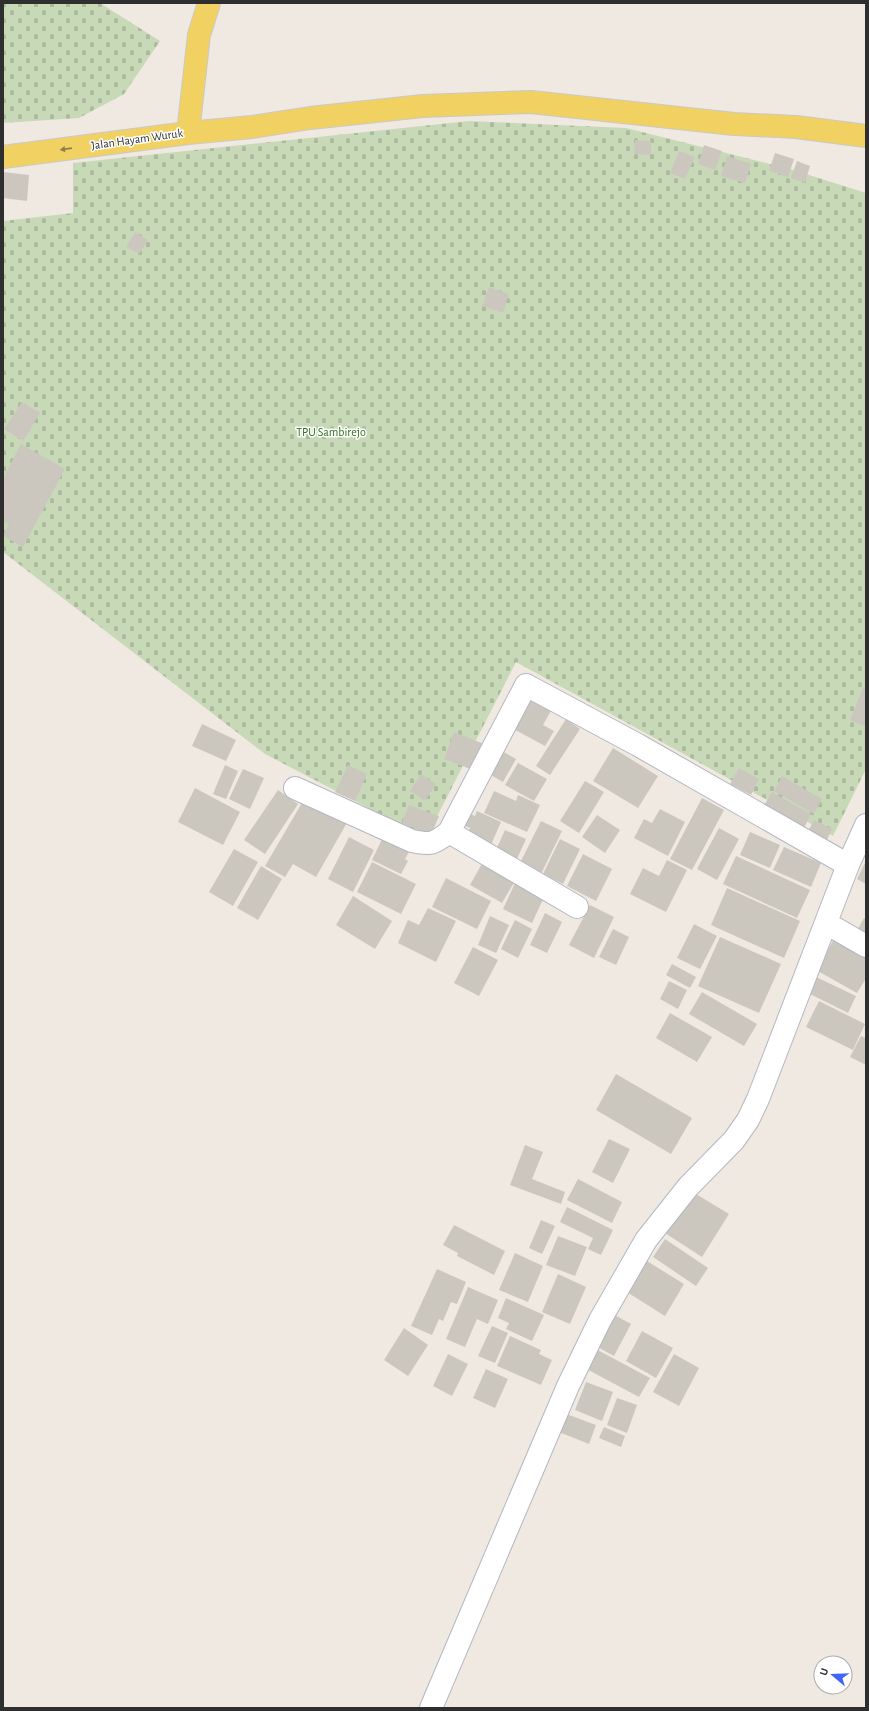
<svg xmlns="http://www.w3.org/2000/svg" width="869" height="1711" font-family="'Alegreya Sans',sans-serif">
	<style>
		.cemetery { fill: url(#cemetery-stones) }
		.building { fill: #cbc7bf }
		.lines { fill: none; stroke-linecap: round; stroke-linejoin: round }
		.minor-casing { stroke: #b4b7c1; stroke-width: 24 }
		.major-casing { stroke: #c9c9c9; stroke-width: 24 }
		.minor { stroke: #fff; stroke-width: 22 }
		.major { stroke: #f2d163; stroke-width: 22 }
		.oneway { fill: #908048 }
		.labels { text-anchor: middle; stroke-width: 3; stroke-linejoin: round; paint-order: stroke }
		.street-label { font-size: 12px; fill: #2e2e2e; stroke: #fff }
		.park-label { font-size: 12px; fill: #2c6e1b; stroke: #fff }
	</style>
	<defs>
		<pattern id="cemetery-stones" width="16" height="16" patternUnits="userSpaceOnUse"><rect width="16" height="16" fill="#c8d9b8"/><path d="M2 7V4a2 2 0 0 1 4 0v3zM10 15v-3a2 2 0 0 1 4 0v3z" fill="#acbb9e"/></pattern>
	</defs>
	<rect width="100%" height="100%" fill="#efe9e1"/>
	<path class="cemetery" d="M 3,3 L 100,3 L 160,41 L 124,94 L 79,118 L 3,123 Z
		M 469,121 L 626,128 L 790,169 L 866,193 L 866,769 L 833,836 L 516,662 L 426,838 L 265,754 L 3,552 L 3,221 L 73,213 L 73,163 Z"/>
	<path class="building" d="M 635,140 L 651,141 L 651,155 L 634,154 Z
		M 704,145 L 722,151 L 715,170 L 698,164 Z
		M 679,151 L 695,157 L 685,179 L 670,173 Z
		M 775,153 L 794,159 L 788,177 L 769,171 Z
		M 727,156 L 751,164 L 745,183 L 721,176 Z
		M 797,161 L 810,166 L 805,183 L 791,178 Z
		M 3,172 L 29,175 L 27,201 L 3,198 Z
		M 135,232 L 148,240 L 139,254 L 126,247 Z
		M 489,287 L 509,294 L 503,313 L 482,306 Z
		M 22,402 L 40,413 L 23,441 L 4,429 Z
		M 21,444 L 65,469 L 23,547 L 3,536 L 9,524 L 3,521 L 3,478 Z
		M 863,688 L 866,689 L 866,727 L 850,720 Z
		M 528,695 L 552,709 L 543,725 L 554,731 L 545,746 L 510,727 Z
		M 566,719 L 580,729 L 550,775 L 536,766 Z
		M 202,724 L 236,740 L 226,761 L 192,746 Z
		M 454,732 L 484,744 L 473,770 L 444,759 Z
		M 613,748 L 658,776 L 638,808 L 593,781 Z
		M 502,751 L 516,759 L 503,782 L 489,774 Z
		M 518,763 L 547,779 L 534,801 L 505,785 Z
		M 225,765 L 238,771 L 226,799 L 213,794 Z
		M 348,765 L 367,774 L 355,801 L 335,792 Z
		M 739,768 L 759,779 L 751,795 L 730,784 Z
		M 243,769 L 264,778 L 250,809 L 229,799 Z
		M 421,774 L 436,784 L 425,801 L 410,791 Z
		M 782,776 L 822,799 L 814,814 L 774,791 Z
		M 585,781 L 604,792 L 579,833 L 560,821 Z
		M 195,788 L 240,812 L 223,845 L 178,822 Z
		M 278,790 L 298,804 L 265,854 L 244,840 Z
		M 494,791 L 516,801 L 518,795 L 540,805 L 527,832 L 484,813 Z
		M 772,792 L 811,814 L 801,834 L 761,811 Z
		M 306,796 L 348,821 L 316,877 L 293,864 L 285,877 L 265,866 Z
		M 702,798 L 724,810 L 692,870 L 670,859 Z
		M 409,805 L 439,816 L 431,835 L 402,823 Z
		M 660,809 L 685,822 L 668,856 L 634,838 L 644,819 L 652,823 Z
		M 477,811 L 501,822 L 490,847 L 466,836 L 470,828 L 463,825 L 468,813 L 475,816 Z
		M 597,815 L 620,830 L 605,853 L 582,837 Z
		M 814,820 L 832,829 L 826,842 L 807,833 Z
		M 541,821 L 562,831 L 541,874 L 520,863 Z
		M 719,828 L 739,839 L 717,880 L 697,869 Z
		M 505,830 L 526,839 L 517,859 L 496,850 Z
		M 750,832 L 780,845 L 770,868 L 740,855 Z
		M 349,837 L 374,850 L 353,892 L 328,879 Z
		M 383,837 L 410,850 L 405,859 L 408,861 L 401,874 L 372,860 Z
		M 560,839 L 580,849 L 563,884 L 543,874 Z
		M 784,847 L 821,863 L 811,887 L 773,870 Z
		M 234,849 L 258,862 L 233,906 L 209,892 Z
		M 583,854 L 612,869 L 596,901 L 567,886 Z
		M 736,856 L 810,890 L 797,918 L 723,884 Z
		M 484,860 L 516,879 L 502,903 L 470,885 Z
		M 667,860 L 687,870 L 666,912 L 630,894 L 643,868 L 659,876 Z
		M 866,861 L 866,884 L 857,879 Z
		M 372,862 L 416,884 L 401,914 L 357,892 Z
		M 261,866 L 282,879 L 258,920 L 237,908 Z
		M 446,878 L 491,901 L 477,929 L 432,907 Z
		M 516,881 L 545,895 L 532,923 L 503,909 Z
		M 727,888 L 800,921 L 784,958 L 711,925 Z
		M 353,896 L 392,921 L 375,949 L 336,925 Z
		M 590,905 L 614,917 L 594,958 L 569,945 Z
		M 428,908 L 456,921 L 436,962 L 398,943 L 408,920 L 419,925 Z
		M 545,913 L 562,922 L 547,953 L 530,945 Z
		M 490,916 L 509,925 L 496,953 L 478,945 Z
		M 864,918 L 866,920 L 866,943 L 854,936 Z
		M 515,920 L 532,929 L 518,958 L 501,949 Z
		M 694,924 L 717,936 L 700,969 L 677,958 Z
		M 613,929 L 629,937 L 616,965 L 599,957 Z
		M 838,932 L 866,947 L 866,980 L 865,980 L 857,993 L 816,970 Z
		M 720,937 L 781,964 L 759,1013 L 698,986 Z
		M 473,947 L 498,960 L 479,996 L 454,983 Z
		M 672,964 L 696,977 L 690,988 L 666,975 Z
		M 814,976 L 856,996 L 848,1013 L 806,992 Z
		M 669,981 L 687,990 L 678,1009 L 660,999 Z
		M 702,992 L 757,1024 L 744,1046 L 689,1014 Z
		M 819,1001 L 865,1024 L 853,1050 L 806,1027 Z
		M 670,1013 L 712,1037 L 697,1062 L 656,1038 Z
		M 861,1036 L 866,1038 L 866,1065 L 850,1057 Z
		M 616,1074 L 692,1118 L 671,1154 L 596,1110 Z
		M 609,1139 L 630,1149 L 613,1183 L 592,1172 Z
		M 525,1145 L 543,1152 L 532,1179 L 565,1192 L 561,1204 L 510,1185 Z
		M 578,1179 L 622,1202 L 612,1223 L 567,1200 Z
		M 691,1191 L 729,1214 L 702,1257 L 665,1233 Z
		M 567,1207 L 613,1230 L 601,1255 L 588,1249 L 593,1238 L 560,1222 Z
		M 541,1220 L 555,1226 L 542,1254 L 529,1248 Z
		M 454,1225 L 505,1251 L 494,1275 L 457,1256 L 458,1253 L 443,1245 Z
		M 558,1236 L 587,1247 L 575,1276 L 546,1265 Z
		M 665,1239 L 708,1268 L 696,1286 L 653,1257 Z
		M 515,1253 L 543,1266 L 528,1302 L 499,1290 Z
		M 642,1258 L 684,1284 L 665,1316 L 622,1289 Z
		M 437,1269 L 466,1282 L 457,1304 L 451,1302 L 443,1321 L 439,1319 L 432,1335 L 411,1326 Z
		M 558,1274 L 586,1287 L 570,1324 L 542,1312 Z
		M 468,1287 L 498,1300 L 488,1324 L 477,1319 L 465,1347 L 446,1339 Z
		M 506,1298 L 544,1315 L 532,1341 L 506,1329 L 509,1323 L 498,1318 Z
		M 609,1312 L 631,1324 L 614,1356 L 592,1344 Z
		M 492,1326 L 508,1333 L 495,1363 L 478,1356 Z
		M 404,1328 L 428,1345 L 408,1376 L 384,1360 Z
		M 642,1331 L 673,1348 L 656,1378 L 626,1361 Z
		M 510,1336 L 541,1350 L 539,1354 L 552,1360 L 541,1385 L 497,1366 Z
		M 592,1347 L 650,1378 L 639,1397 L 581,1366 Z
		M 448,1354 L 468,1364 L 452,1396 L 433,1386 Z
		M 674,1354 L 699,1368 L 679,1406 L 653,1392 Z
		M 486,1369 L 508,1379 L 495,1408 L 473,1398 Z
		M 586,1382 L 613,1392 L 602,1421 L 575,1410 Z
		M 617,1398 L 637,1405 L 627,1433 L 607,1425 Z
		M 561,1412 L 596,1425 L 589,1444 L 554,1430 Z
		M 604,1427 L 625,1436 L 621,1447 L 599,1438 Z"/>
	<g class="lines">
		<g class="minor-casing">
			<path id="minor" d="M 295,788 L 412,841 C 431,845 434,844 449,832 L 526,685 L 638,745 L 848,865 L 758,1099 L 748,1120 L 734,1140 L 688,1187 L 646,1240 L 600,1320 L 568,1386 L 431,1708
				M 449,832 L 577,907
				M 848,865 L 866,825
				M 826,923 L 866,946"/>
		</g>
		<g class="major-casing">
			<path id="major" d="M 188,133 L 199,35 L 209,3
				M 3,157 L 188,133 L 252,127 L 310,118 L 423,106 L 531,102 L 734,124 L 796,127 L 866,136"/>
		</g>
		<use href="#minor" class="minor"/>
		<use href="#major" class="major"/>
	</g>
	<defs><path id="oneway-solid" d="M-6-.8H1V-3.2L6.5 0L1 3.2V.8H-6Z"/></defs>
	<use class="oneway" href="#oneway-solid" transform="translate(66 149) rotate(172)"/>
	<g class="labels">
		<g class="street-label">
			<text transform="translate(137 139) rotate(-8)" y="4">Jalan Hayam Wuruk</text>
		</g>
		<g class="park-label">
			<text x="331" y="436">TPU Sambirejo</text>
		</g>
	</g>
	<rect width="869" height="1711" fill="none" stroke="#2e2e2e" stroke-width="8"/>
	<g transform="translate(833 1675) rotate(289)"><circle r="19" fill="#ffffff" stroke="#ababab"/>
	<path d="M0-3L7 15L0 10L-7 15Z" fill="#4264fb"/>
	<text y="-6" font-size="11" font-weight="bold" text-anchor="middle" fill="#2e2e2e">U</text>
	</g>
</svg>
